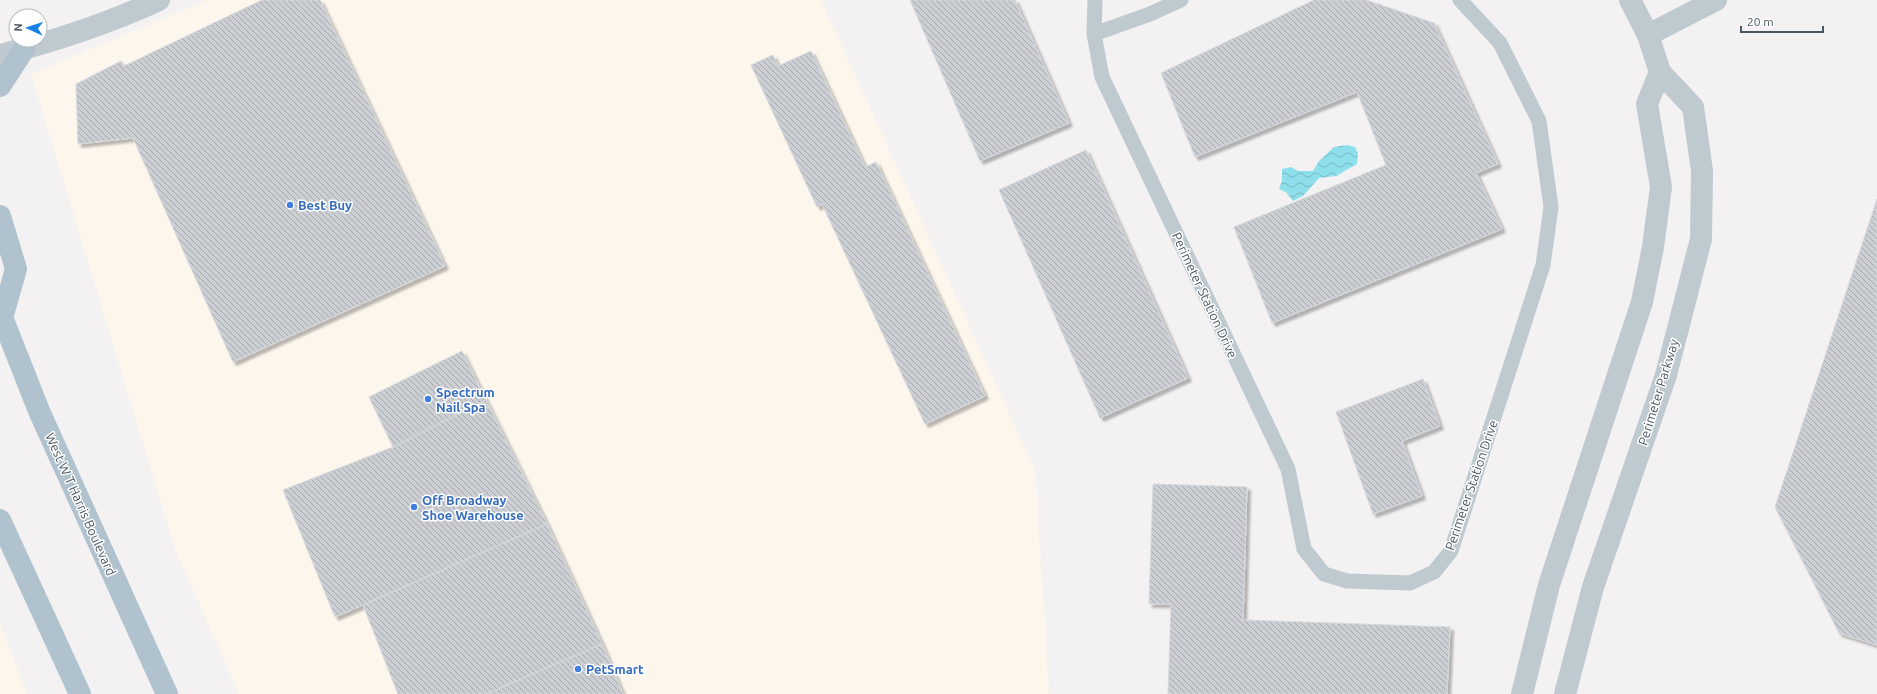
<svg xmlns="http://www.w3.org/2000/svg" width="1877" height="694" font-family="Ubuntu,sans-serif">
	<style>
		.commercial { fill: #fcf6ec }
		.water { fill: url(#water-waves) }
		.building { fill: url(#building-back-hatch); stroke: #d5d8dc; filter: url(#shadow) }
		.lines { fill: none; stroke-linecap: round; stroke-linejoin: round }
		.service { stroke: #bfc9d0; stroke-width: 15 }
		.minor { stroke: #bfc9d0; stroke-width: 22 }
		.tertiary { stroke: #bfc9d0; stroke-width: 22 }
		.primary { stroke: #b1c2cf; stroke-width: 22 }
		.shop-dot { fill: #3f7fe0; stroke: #fff; stroke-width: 1.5 }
		.labels { text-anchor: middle; stroke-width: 3; stroke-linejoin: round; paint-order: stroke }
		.shop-label { font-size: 13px; font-weight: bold; fill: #366cbe; stroke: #fff; text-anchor: start }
		.street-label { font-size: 13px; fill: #49565f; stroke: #fff }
	</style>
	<defs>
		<pattern id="water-waves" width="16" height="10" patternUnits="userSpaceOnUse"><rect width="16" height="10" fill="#8edfec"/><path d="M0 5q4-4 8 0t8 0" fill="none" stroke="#76b8c2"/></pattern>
		<pattern id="building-back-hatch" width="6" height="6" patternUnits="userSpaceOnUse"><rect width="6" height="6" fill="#cbced3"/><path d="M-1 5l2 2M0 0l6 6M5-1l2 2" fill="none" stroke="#a7aaae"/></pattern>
		<filter id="shadow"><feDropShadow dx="3.5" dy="3.5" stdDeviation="1" flood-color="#0004"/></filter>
	</defs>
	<rect width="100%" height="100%" fill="#f3f1f1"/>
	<path class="commercial" d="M 207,0 L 821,0 L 1035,470 L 1049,694 L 239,694 L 175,549 L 31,74 Z
		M 0,624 L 27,694 L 0,694 Z"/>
	<path class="water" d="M 1347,145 L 1355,147 L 1358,153 L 1357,164 L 1336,176 L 1319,178 L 1303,196 L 1293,201 L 1286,192 L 1279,189 L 1282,181 L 1282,169 L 1291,167 L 1298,171 L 1313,171 L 1319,161 L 1334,147 Z"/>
	<path class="building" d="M 262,0 L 320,0 L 445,266 L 233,362 L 133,138 L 78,144 L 76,84 L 121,61 L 124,66 Z
		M 910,0 L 1015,0 L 1069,123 L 980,161 Z
		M 1314,0 L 1366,0 L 1434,23 L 1498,164 L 1476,173 L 1502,229 L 1272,323 L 1234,227 L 1386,165 L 1357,92 L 1195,157 L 1161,73 Z
		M 811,51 L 865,167 L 876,162 L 985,396 L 925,424 L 822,204 L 817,207 L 751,65 L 773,55 L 778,66 Z
		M 1086,150 L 1188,378 L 1100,418 L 999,190 Z
		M 1877,199 L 1877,645 L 1839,633 L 1775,507 Z
		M 462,351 L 486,400 L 393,447 L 369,397 Z
		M 1423,379 L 1440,426 L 1402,441 L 1422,496 L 1373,514 L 1336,412 Z
		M 486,400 L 547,524 L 335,617 L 283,490 L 393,447 Z
		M 1153,484 L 1247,487 L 1243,620 L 1450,627 L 1447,694 L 1168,694 L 1171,604 L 1149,604 Z
		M 547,524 L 602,644 L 486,694 L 398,694 L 363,605 Z
		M 602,644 L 623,694 L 486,694 Z"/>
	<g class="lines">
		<path class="service" d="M 1095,0 L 1094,34 L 1102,77 L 1288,469 L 1304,549 L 1324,574 L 1347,581 L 1410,583 L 1434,572 L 1451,551 L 1543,265 L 1551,207 L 1539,121 L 1500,43 L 1460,0
			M 1094,34 L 1150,14 L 1181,0"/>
		<path class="minor" d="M 1648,35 L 1716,0"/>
		<path class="tertiary" d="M 0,55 C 55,41 107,24 159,0
			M 1522,694 L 1549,585 L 1642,302 L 1653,247 L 1661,187 L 1647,104 L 1660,72
			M 1565,694 L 1593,587 L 1666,375 L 1701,239 L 1702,171 L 1693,107 L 1660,72 L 1648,35 L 1630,0"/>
		<path class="primary" d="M 0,86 L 24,49
			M 0,216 L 16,269 L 2,318
			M 0,312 L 39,411 L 167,694
			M 0,520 L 80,694"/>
	</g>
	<g class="shop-dot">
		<circle cx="290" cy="205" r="4"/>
		<circle cx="428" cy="399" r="4"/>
		<circle cx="414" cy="507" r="4"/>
		<circle cx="578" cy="669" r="4"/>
	</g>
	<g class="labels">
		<g class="shop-label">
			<text x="298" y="210">Best Buy</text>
			<text x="436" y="397">Spectrum<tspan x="436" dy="15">Nail Spa</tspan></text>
			<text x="422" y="505">Off Broadway<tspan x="422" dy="15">Shoe Warehouse</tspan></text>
			<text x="586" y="674">PetSmart</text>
		</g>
		<g class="street-label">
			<text transform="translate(1205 295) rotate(65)" y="5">Perimeter Station Drive</text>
			<text transform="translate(1658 392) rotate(-73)" y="5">Perimeter Parkway</text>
			<text transform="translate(1471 485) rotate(-71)" y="5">Perimeter Station Drive</text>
			<text transform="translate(81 504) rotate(66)" y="5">West W T Harris Boulevard</text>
		</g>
	</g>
	<g transform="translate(28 28) rotate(273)"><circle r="19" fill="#ffffff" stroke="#b6bbbf"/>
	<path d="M0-3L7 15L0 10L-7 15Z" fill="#1980e5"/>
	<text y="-6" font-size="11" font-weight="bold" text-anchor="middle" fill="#49565f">N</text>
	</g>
	<path d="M1741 26v6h82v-6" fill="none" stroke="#49565f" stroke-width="2"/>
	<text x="1747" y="26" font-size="12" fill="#49565f" stroke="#ffffff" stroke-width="3" paint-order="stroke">20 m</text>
</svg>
